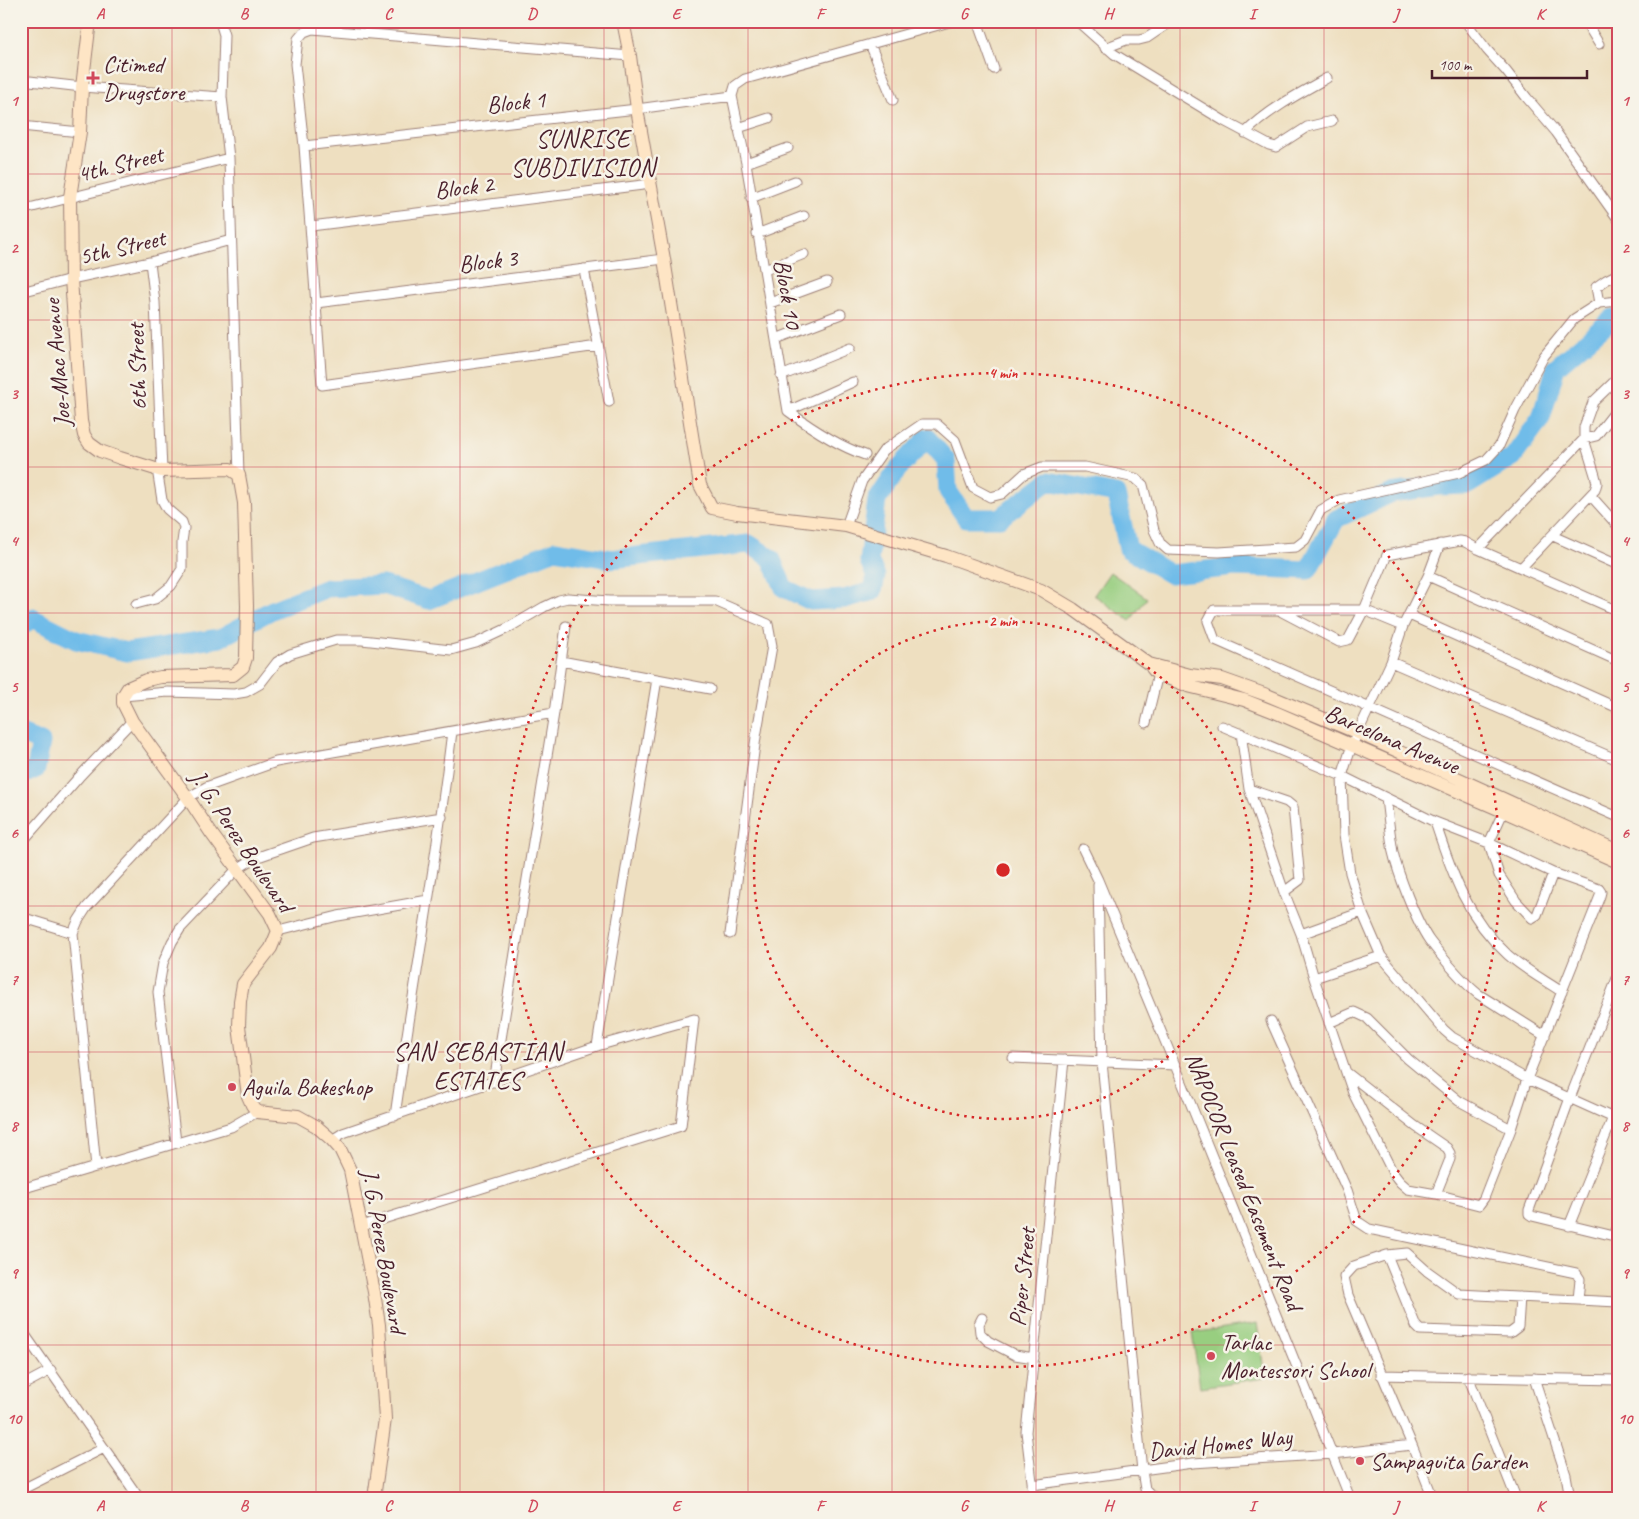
<svg xmlns="http://www.w3.org/2000/svg" width="1639" height="1519" font-family="Caveat,sans-serif">
	<style>
		.grass { fill: #98ce80; stroke: #717656 }
		.lines { fill: none; stroke-linecap: round; stroke-linejoin: round }
		.river { stroke: #70bce9; stroke-width: 19 }
		.street-casing { stroke: #9c7f76; stroke-width: 11 }
		.secondary-casing { stroke: #9c7f76; stroke-width: 14 }
		.street { stroke: #fff; stroke-width: 9 }
		.secondary { stroke: #fee5c5; stroke-width: 12 }
		.grid { fill: none; stroke: #d1495b; stroke-width: 1; stroke-opacity: 0.55 }
		.ring { fill: none; stroke: #d62828; stroke-width: 2.5; stroke-dasharray: 2.5 5 }
		.poi-dot { fill: #d1495b; stroke: #f7f3e8; stroke-width: 2 }
		.labels { text-anchor: middle; stroke-width: 5; stroke-linejoin: round; paint-order: stroke }
		.poi-label { font-size: 24px; fill: #4a1f2b; stroke: #f7f3e8; text-anchor: start }
		.street-label { font-size: 24px; fill: #4a1f2b; stroke: #f7f3e8 }
		.neighbourhood-label { font-size: 25px; letter-spacing: 1px; fill: #4a1f2b; stroke: #f7f3e8 }
		.centre { fill: #d62828; stroke: #f7f3e8; stroke-width: 2.5 }
		.ring-label { font-size: 15px; text-anchor: middle; font-weight: bold; fill: #d62828; stroke: #f7f3e8; stroke-width: 5; stroke-linejoin: round; paint-order: stroke }
		.neatline { fill: none; stroke: #d1495b; stroke-width: 2 }
		.grid-label { font-size: 16px; text-anchor: middle; font-weight: bold; fill: #d1495b }
	</style>
	<rect width="100%" height="100%" fill="#f7f3e8"/>
	<filter id="ink" filterUnits="userSpaceOnUse"><feTurbulence type="fractalNoise" baseFrequency=".02" numOctaves="2"/><feDisplacementMap in="SourceGraphic" scale="10" xChannelSelector="R" yChannelSelector="G"/><feConvolveMatrix kernelMatrix="1 2 1 2 8 2 1 2 1" color-interpolation-filters="sRGB"/></filter>
	<filter id="wash" filterUnits="userSpaceOnUse"><feTurbulence type="fractalNoise" baseFrequency=".0096" numOctaves="4" result="noise"/><feDisplacementMap in="SourceGraphic" scale="20" xChannelSelector="R" yChannelSelector="G"/><feGaussianBlur stdDeviation="1.12" result="paint"/><feColorMatrix in="noise" values="0 0 0 0 0 0 0 0 0 0 0 0 0 0 0 0 0 1.4 0 .05"/><feComposite in="paint" operator="in"/></filter>
	<g filter="url(#wash)">
		<rect width="100%" height="100%" fill="#eedfc0"/>
		<path class="grass" d="M 1110,572 L 1147,598 L 1130,621 L 1094,595 Z
			M 1257,1323 L 1265,1378 L 1200,1387 L 1192,1333 Z"/>
		<g class="lines">
			<path class="river" d="M 21,627 L 32,618 L 76,640 L 127,652 L 220,638 L 272,610 L 327,588 L 383,585 L 429,600 L 555,550 L 611,559 L 749,544 L 771,558 L 784,588 L 811,601 L 844,599 L 873,591 L 876,576 L 869,561 L 877,500 L 898,469 L 927,438 L 946,460 L 948,491 L 966,518 L 1000,518 L 1048,481 L 1116,494 L 1128,549 L 1170,574 L 1235,567 L 1308,570 L 1336,519 L 1392,493 L 1438,486 L 1468,485 L 1513,457 L 1541,418 L 1556,367 L 1613,318 L 1618,319
				M 21,734 L 41,742 L 36,769 L 21,776"/>
		</g>
	</g>
	<g filter="url(#ink)">
		<g class="lines">
			<g class="street-casing">
				<path id="street" d="M 218,21 L 221,25 L 224,35 L 222,97 L 229,158 L 239,475
					M 977,21 L 994,69
					M 1077,21 L 1114,54 L 1224,121 L 1269,145 L 1276,147 L 1307,127 L 1332,121
					M 1465,21 L 1487,50 L 1506,71 L 1527,98 L 1556,132 L 1618,219
					M 1585,21 L 1599,44
					M 870,44 L 893,100
					M 1105,48 L 1126,40 L 1139,40 L 1147,38 L 1172,21
					M 21,80 L 82,87 L 222,97
					M 732,96 L 746,163 L 788,411 C 811,428 838,446 865,455
					M 732,96 L 735,86 L 745,79 L 953,21
					M 21,126 L 80,132
					M 738,128 L 769,118
					M 1245,133 C 1268,110 1298,94 1327,78
					M 304,146 L 637,109 L 732,96
					M 746,163 L 788,148
					M 751,198 L 795,181
					M 21,210 L 229,158
					M 311,226 L 651,184
					M 757,234 L 804,216
					M 150,262 L 155,302 L 162,471
					M 584,269 L 609,402
					M 765,270 L 804,254
					M 21,292 L 71,279 L 150,262 L 231,240
					M 316,303 L 664,259
					M 770,303 L 827,282
					M 1599,303 L 1618,301
					M 776,339 L 841,314
					M 598,346 L 322,385 L 304,146 L 295,64 L 298,39 L 304,32 L 312,29 L 630,56
					M 781,376 L 850,348
					M 788,411 L 853,382
					M 1591,496 L 1618,526
					M 846,526 L 862,481 L 884,450 L 922,424 L 937,424 L 955,440 L 973,488 L 990,497 L 1002,494 L 1024,474 L 1042,467 L 1085,467 L 1135,478 L 1143,485 L 1154,530 L 1160,543 L 1168,550 L 1219,552 L 1296,547 L 1305,540 L 1321,510 L 1339,500 L 1459,473 L 1486,460 L 1499,446 L 1515,410 L 1544,356 L 1574,319 L 1599,303 L 1596,287 L 1606,280 L 1618,274
					M 1553,536 L 1618,565
					M 1440,544 L 1428,576 L 1403,626 L 1391,662 L 1352,745 L 1342,776 L 1344,835 L 1350,873 L 1362,912 L 1381,956 L 1444,1030 L 1452,1037 L 1527,1079 L 1618,1120
					M 1478,549 L 1584,439 L 1596,436 L 1618,408
					M 1521,568 L 1595,490 L 1597,483 L 1595,475 L 1584,439 L 1584,427 L 1593,402 L 1618,378
					M 1428,576 L 1618,661
					M 136,604 L 155,599 L 171,586 L 182,569 L 182,542 L 184,528 L 182,522 L 167,509 L 162,500 L 157,469
					M 1618,611 L 1478,549 L 1465,542 L 1460,541 L 1387,555 L 1364,610 L 1214,610 L 1208,621 L 1215,640 L 1618,817
					M 1282,612 L 1339,642 L 1348,640 L 1364,610 L 1403,626
					M 1409,615 L 1618,708
					M 561,661 L 710,689
					M 1391,662 L 1618,760
					M 123,696 L 168,692 L 234,694 L 246,692 L 260,684 L 277,662 L 290,654 L 336,640 L 362,640 L 451,650 L 476,643 L 508,628 L 544,607 L 559,600 L 568,598 L 609,601 L 715,601 L 768,624 L 772,646 L 756,737 L 730,934
					M 1146,723 L 1159,670
					M 1222,726 L 1342,776 L 1435,822 L 1489,843 L 1553,873 L 1599,889 L 1601,892 L 1600,896 L 1527,1079 L 1511,1129 L 1484,1198 L 1479,1205 L 1436,1194 L 1408,1189 L 1400,1182 L 1393,1173 L 1353,1093 L 1314,978 L 1381,956
					M 1241,733 L 1249,789 L 1284,892 L 1301,934 L 1362,912
					M 1249,789 L 1287,802 L 1293,807 L 1300,880 L 1284,892
					M 1386,798 C 1388,816 1390,834 1393,852 C 1398,874 1416,921 1429,940 C 1442,957 1462,981 1478,994 L 1545,1036
					M 1505,808 L 1489,843 L 1499,875 L 1516,901 L 1532,918 L 1537,915 L 1553,873
					M 1435,822 C 1452,873 1466,917 1508,955 C 1524,969 1544,980 1562,992
					M 21,843 L 79,777 L 132,721
					M 1083,849 L 1098,880 L 1175,1065 L 1350,1498
					M 1098,885 L 1102,1062 L 1142,1471 L 1145,1489 L 1154,1498
					M 21,917 L 73,933
					M 278,931 L 338,916 L 428,900
					M 1301,934 L 1314,978
					M 1618,976 L 1570,1098 L 1529,1210 L 1529,1214 L 1532,1216 L 1618,1237
					M 1271,1021 L 1347,1190 L 1357,1221 L 1369,1229 L 1576,1273 L 1580,1279 L 1578,1300
					M 1329,1023 L 1354,1012 L 1367,1018 L 1408,1059 L 1459,1101 L 1511,1129
					M 597,1046 L 657,679
					M 1013,1058 L 1175,1065
					M 1346,1072 L 1415,1126 L 1447,1148 L 1450,1153 L 1450,1159 L 1436,1194
					M 494,1082 L 554,713 L 566,626
					M 395,1116 C 413,987 437,860 452,731
					M 332,1140 L 343,1133 L 597,1046 L 694,1019 L 681,1126 L 361,1226
					M 176,1142 L 158,992 L 163,963 L 172,942 L 180,929 L 237,869 L 255,858 L 313,838 L 442,817
					M 96,1167 L 73,933 L 78,921 L 87,907 L 188,798 L 206,787 L 276,762 L 554,713
					M 21,1189 L 231,1127 L 257,1112
					M 1569,1226 L 1618,1105
					M 1614,1236 L 1618,1226
					M 1387,1255 L 1416,1326 L 1420,1330 L 1510,1333 L 1518,1327 L 1520,1297
					M 982,1318 L 979,1324 L 980,1333 L 988,1341 L 1015,1355 L 1034,1358
					M 21,1329 L 139,1498
					M 1381,1375 L 1618,1380
					M 1468,1376 L 1516,1498
					M 1534,1378 L 1566,1475 L 1570,1498
					M 21,1386 L 51,1370
					M 1032,1485 L 1193,1463 L 1333,1454 L 1412,1445
					M 21,1490 L 104,1448
					M 1034,1498 L 1026,1432 L 1064,1060
					M 1433,1498 L 1412,1445 L 1348,1295 L 1344,1277 L 1354,1266 L 1387,1255 L 1407,1253 L 1427,1271 L 1459,1294 L 1618,1302"/>
			</g>
			<g class="secondary-casing">
				<path id="secondary" d="M 90,21 L 82,87 L 80,132 L 70,197 L 71,279 L 81,421 L 84,435 L 89,443 L 100,451 L 120,458 L 162,471 L 230,469 L 239,475 L 244,503 L 247,606 L 246,658 L 243,667 L 233,675 L 161,677 L 146,680 L 128,688 L 123,696 L 123,703 L 132,721 L 188,798 L 211,833 L 270,914 L 278,931 L 271,948 L 243,984 L 240,1001 L 239,1026 L 248,1096 L 252,1105 L 257,1112 L 298,1116 L 316,1126 L 332,1140 L 340,1149 L 350,1170 L 374,1292 L 379,1325 L 385,1419 L 374,1498
					M 623,21 L 630,56 L 637,109 L 664,259 L 700,485 L 712,508 L 737,513 L 846,526 L 946,556 L 1041,590 L 1073,609 L 1149,664 L 1190,675 L 1222,679 L 1267,695 L 1358,733 L 1618,851
					M 1152,668 L 1157,674 L 1188,686 L 1244,700 L 1277,713 L 1503,811 L 1618,862"/>
			</g>
			<use href="#street" class="street"/>
			<use href="#secondary" class="secondary"/>
		</g>
	</g>
	<path class="grid" d="M 172,21 L 172,1498M 316,21 L 316,1498M 460,21 L 460,1498M 604,21 L 604,1498M 748,21 L 748,1498M 892,21 L 892,1498M 1036,21 L 1036,1498M 1180,21 L 1180,1498M 1324,21 L 1324,1498M 1468,21 L 1468,1498M 21,174 L 1618,174M 21,320 L 1618,320M 21,467 L 1618,467M 21,613 L 1618,613M 21,760 L 1618,760M 21,906 L 1618,906M 21,1052 L 1618,1052M 21,1199 L 1618,1199M 21,1345 L 1618,1345"/>
	<g class="ring">
		<circle cx="1003" cy="870" r="249"/>
		<circle cx="1003" cy="870" r="497"/>
	</g>
	<g class="poi-dot">
		<path d="M90.5 70.5h5v5h5v5h-5v5h-5v-5h-5v-5h5z"/>
		<circle cx="232" cy="1087" r="5"/>
		<circle cx="1211" cy="1356" r="5"/>
		<circle cx="1360" cy="1461" r="5"/>
	</g>
	<g class="labels">
		<g class="poi-label">
			<text x="103" y="72">Citimed<tspan x="103" dy="28">Drugstore</tspan></text>
			<text x="242" y="1095">Aguila Bakeshop</text>
			<text x="1221" y="1350">Tarlac<tspan x="1221" dy="28">Montessori School</tspan></text>
			<text x="1370" y="1469">Sampaguita Garden</text>
		</g>
		<g class="street-label">
			<text transform="translate(516 102) rotate(-6)" y="8">Block 1</text>
			<text transform="translate(120 164) rotate(-14)" y="8">4th Street</text>
			<text transform="translate(464 187) rotate(-7)" y="8">Block 2</text>
			<text transform="translate(122 247) rotate(-13)" y="8">5th Street</text>
			<text transform="translate(488 261) rotate(-7)" y="8">Block 3</text>
			<text transform="translate(788 294) rotate(80)" y="8">Block 10</text>
			<text transform="translate(57 363) rotate(-95)" y="8">Joe-Mac Avenue</text>
			<text transform="translate(137 367) rotate(-92)" y="8">6th Street</text>
			<text transform="translate(1392 739) rotate(23)" y="8">Barcelona Avenue</text>
			<text transform="translate(242 841) rotate(56)" y="8">J. G. Perez Boulevard</text>
			<text transform="translate(1244 1181) rotate(68)" y="8">NAPOCOR Leased Easement Road</text>
			<text transform="translate(384 1251) rotate(80)" y="8">J. G. Perez Boulevard</text>
			<text transform="translate(1022 1277) rotate(-84)" y="8">Piper Street</text>
			<text transform="translate(1220 1444) rotate(-6)" y="8">David Homes Way</text>
		</g>
		<g class="neighbourhood-label">
			<text x="583" y="147">SUNRISE<tspan x="583" dy="29">SUBDIVISION</tspan></text>
			<text x="478" y="1060">SAN SEBASTIAN<tspan x="478" dy="29">ESTATES</tspan></text>
		</g>
	</g>
	<circle cx="1003" cy="870" r="8" class="centre"/>
	<g class="ring-label">
		<text x="1003" y="378">4 min</text>
		<text x="1003" y="626">2 min</text>
	</g>
	<rect width="1639" height="1519" fill="none" stroke="#f7f3e8" stroke-width="55"/>
	<path d="M1432 70v8h155v-8" fill="none" stroke="#4a1f2b" stroke-width="2.5"/>
	<text x="1439" y="70" font-size="15" fill="#4a1f2b" stroke="#f7f3e8" stroke-width="4" paint-order="stroke">100 m</text>
	<rect x="28" y="28" width="1584" height="1464" class="neatline"/>
	<g class="grid-label">
		<text x="100" y="19">A</text>
		<text x="244" y="19">B</text>
		<text x="388" y="19">C</text>
		<text x="532" y="19">D</text>
		<text x="676" y="19">E</text>
		<text x="820" y="19">F</text>
		<text x="964" y="19">G</text>
		<text x="1108" y="19">H</text>
		<text x="1252" y="19">I</text>
		<text x="1396" y="19">J</text>
		<text x="1540" y="19">K</text>
		<text x="14" y="106">1</text>
		<text x="1625" y="106">1</text>
		<text x="14" y="253">2</text>
		<text x="1625" y="253">2</text>
		<text x="14" y="399">3</text>
		<text x="1625" y="399">3</text>
		<text x="14" y="546">4</text>
		<text x="1625" y="546">4</text>
		<text x="14" y="692">5</text>
		<text x="1625" y="692">5</text>
		<text x="14" y="838">6</text>
		<text x="1625" y="838">6</text>
		<text x="14" y="985">7</text>
		<text x="1625" y="985">7</text>
		<text x="14" y="1131">8</text>
		<text x="1625" y="1131">8</text>
		<text x="14" y="1278">9</text>
		<text x="1625" y="1278">9</text>
		<text x="14" y="1424">10</text>
		<text x="1625" y="1424">10</text>
		<text x="100" y="1511">A</text>
		<text x="244" y="1511">B</text>
		<text x="388" y="1511">C</text>
		<text x="532" y="1511">D</text>
		<text x="676" y="1511">E</text>
		<text x="820" y="1511">F</text>
		<text x="964" y="1511">G</text>
		<text x="1108" y="1511">H</text>
		<text x="1252" y="1511">I</text>
		<text x="1396" y="1511">J</text>
		<text x="1540" y="1511">K</text>
	</g>
</svg>
